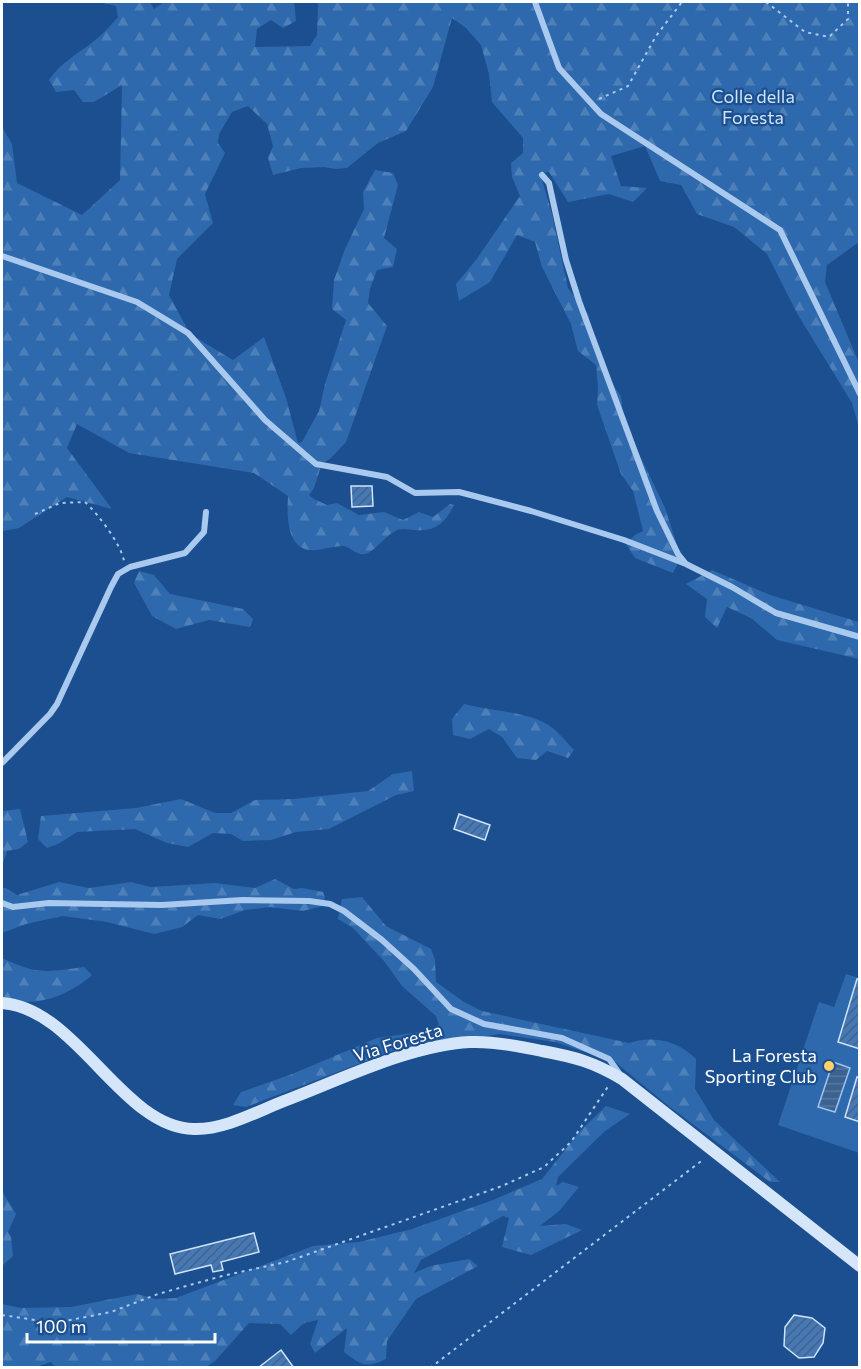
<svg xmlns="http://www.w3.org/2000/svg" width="861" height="1369" font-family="Commissioner,sans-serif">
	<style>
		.forest { fill: url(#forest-firs) }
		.pitch { fill: #2e69ad }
		.water { fill: url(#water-rules); stroke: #9cc4f0; stroke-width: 1.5 }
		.building { fill: url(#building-hatch); stroke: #cfe3fa; stroke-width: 1.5 }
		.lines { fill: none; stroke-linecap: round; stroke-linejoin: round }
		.path { stroke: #a9c9ee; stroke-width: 2; stroke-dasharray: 3 4.5; stroke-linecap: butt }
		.street { stroke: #a9c9ee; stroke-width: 6 }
		.secondary { stroke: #d6e6fa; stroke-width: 12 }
		.poi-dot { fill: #ffd166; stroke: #1b4f8f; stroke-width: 2 }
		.labels { text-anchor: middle; stroke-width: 4.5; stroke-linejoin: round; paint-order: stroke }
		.park-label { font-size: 18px; fill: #cfe3fa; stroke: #1b4f8f }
		.street-label { font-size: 18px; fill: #fff; stroke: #1b4f8f }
		.poi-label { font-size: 18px; fill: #fff; stroke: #1b4f8f; text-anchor: end }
	</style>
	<defs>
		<pattern id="forest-firs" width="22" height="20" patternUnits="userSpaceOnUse" patternTransform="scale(1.5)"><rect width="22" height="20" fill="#2e69ad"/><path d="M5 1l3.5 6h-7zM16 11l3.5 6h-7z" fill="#4d80b9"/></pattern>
		<pattern id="water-rules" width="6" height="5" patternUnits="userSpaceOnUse" patternTransform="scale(1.5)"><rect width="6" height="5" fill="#3c6290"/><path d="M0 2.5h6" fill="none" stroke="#597aa1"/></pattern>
		<pattern id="building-hatch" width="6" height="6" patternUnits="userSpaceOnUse" patternTransform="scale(1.5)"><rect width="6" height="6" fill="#4478b7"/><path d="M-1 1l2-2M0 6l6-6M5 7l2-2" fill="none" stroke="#486282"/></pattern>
	</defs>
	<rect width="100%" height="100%" fill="#1b4f8f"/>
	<path class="forest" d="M 99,2 L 150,2 L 154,9 L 164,2 L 294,2 L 296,21 L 283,28 L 271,20 L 257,29 L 255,47 L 310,46 L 317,35 L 318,4 L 315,2 L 859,2 L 859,242 L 827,265 L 825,282 L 859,363 L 859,428 L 852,403 L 798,315 L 767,254 L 734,227 L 697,214 L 681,185 L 660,181 L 645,146 L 611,156 L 621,186 L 647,188 L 633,202 L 609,194 L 568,202 L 549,172 L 540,173 L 552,214 L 568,288 L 588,314 L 597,350 L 611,382 L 621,396 L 624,422 L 665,508 L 681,557 L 673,573 L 635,558 L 626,544 L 635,535 L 643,531 L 633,491 L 621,474 L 597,405 L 598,388 L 596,365 L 578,351 L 571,324 L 542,267 L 535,242 L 517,235 L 490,282 L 459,301 L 456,284 L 476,260 L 520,196 L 512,177 L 511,163 L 523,153 L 523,138 L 492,102 L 489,74 L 481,45 L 466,28 L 452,18 L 433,87 L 406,131 L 378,143 L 347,168 L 336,169 L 324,167 L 301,168 L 273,175 L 268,158 L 273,146 L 267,124 L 248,106 L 232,112 L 219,134 L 218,143 L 225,153 L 205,194 L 213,223 L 177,259 L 169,295 L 190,334 L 233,360 L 264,337 L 286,398 L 298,443 L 302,442 L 319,411 L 325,384 L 346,320 L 332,309 L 334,280 L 345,249 L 364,209 L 363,192 L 375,170 L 393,173 L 398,185 L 384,238 L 397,249 L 393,267 L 377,270 L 370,289 L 368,303 L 387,326 L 346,442 L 330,459 L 322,463 L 314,488 L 309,495 L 314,499 L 327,505 L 337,503 L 359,515 L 384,512 L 403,520 L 419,512 L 433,517 L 450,504 L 454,505 C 446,522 436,532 415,530 C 409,530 403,528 397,530 C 385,536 379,547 368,553 C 357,558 352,547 343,546 C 332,546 321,551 310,550 C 286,548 287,514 288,496 L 254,473 L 129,453 L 77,424 L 67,448 L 112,509 L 67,497 L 19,528 L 2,531 L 2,127 L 12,144 L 17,183 L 82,215 L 120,180 L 122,85 L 94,102 L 83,102 L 74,90 L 56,92 L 49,80 C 61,62 78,54 94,41 C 103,34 111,25 118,17 L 116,6 Z
		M 712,570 L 770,595 L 859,622 L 859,659 L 777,640 L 751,618 L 727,607 L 717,628 L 705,617 L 707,599 L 686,584 Z
		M 139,571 L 154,575 L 170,594 L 243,609 L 253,619 L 250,627 L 209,620 L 176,629 L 152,616 L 134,583 Z
		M 464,704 C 491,711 522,711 547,724 C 557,730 566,742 574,750 L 568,758 L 547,751 L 536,760 L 517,758 L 502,737 L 489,729 L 470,739 L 453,735 L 452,719 Z
		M 412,771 L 414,791 L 396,795 L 329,829 L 296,832 L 271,840 L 243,841 L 231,834 L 213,833 L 188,847 L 167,843 L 135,829 L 77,832 L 58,844 L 47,848 L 38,839 L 41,816 L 136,808 L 181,799 L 215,813 L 231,813 L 255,800 L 294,799 L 368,791 L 393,774 Z
		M 20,809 L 28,842 L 19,849 L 7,851 L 2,866 L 2,811 Z
		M 275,879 L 294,889 L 302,888 L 323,892 L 325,897 L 323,906 L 303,911 L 270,907 L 245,910 L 220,919 L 198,915 L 182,927 L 154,934 L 107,922 L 63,916 L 26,924 L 2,933 L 2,888 L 6,888 L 17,895 L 59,882 L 89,888 L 131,882 L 151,887 L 215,883 L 255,888 Z
		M 362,897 L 386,926 L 431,949 L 435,960 L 436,982 L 464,1002 L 482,1011 L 629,1043 C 654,1035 678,1041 696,1059 L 695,1089 L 714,1120 L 780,1182 L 770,1182 L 670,1107 L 615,1062 L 555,1042 L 500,1034 L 392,1051 L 246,1107 L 233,1105 L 241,1092 L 292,1074 L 377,1038 L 427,1031 L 439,1025 L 436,1016 L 402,986 L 384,961 L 353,928 L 338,919 L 342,899 Z
		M 2,958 C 37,975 47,972 84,967 L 92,975 C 74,991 50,1002 26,1002 C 18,1002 9,1000 2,999 Z
		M 606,1106 L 630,1114 L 605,1131 L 558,1177 L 556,1186 L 563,1182 L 579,1187 L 559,1211 L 540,1226 L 566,1224 L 582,1230 L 531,1255 L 502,1247 L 509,1218 L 503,1216 L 421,1260 L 414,1273 L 430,1266 L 469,1259 L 478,1266 L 416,1299 L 387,1341 L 386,1359 C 366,1369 361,1365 344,1352 L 347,1328 L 315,1353 L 310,1344 L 318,1320 L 304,1323 L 291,1335 L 280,1324 L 249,1323 L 215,1361 L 206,1367 L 56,1368 L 51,1362 L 36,1367 L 2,1367 L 2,1304 L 21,1308 L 71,1307 L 137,1294 L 155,1299 L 176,1298 L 313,1246 L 359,1242 L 412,1229 L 493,1200 L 542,1179 L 580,1131 Z
		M 2,1191 L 16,1214 L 8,1232 L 11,1237 L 13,1256 L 3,1265 L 2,1265 Z"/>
	<path class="pitch" d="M 846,974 L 859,978 L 859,1153 L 778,1125 L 819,1002 L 834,1007 Z"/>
	<path class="water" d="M 833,1062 L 850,1068 L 835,1112 L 818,1107 Z"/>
	<path class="building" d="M 351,486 L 372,486 L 373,506 L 352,507 Z
		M 459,814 L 490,825 L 485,840 L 454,829 Z
		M 857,979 L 860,979 L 860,1049 L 838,1042 Z
		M 857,1077 L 860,1078 L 860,1122 L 845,1117 Z
		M 254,1233 L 259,1252 L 221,1262 L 223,1270 L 213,1272 L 211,1265 L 175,1274 L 170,1254 Z
		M 794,1315 L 812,1318 L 825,1328 L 823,1343 L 814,1357 L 799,1358 L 784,1346 L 785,1327 Z
		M 281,1350 L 294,1368 L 258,1368 Z"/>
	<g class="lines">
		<path class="path" d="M 766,2 L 805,32 L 829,37 L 848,19 L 848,2
			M 599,99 L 628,86 L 656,36 L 682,2
			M 35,514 L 60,503 L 85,502 C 98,514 121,544 124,561
			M 2,1315 L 55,1323 L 111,1312 L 158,1294 L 222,1276 L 286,1262 L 502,1186 L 544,1167 L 571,1142 L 607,1088 L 611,1086
			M 430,1368 L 704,1159"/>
		<path class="street" d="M 535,2 L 559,68 L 601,114 L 780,230 L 860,394
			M 542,175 L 549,183 L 566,260 L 579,301 L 657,511 L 678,554 L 686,564
			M 2,256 L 137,302 L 188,333 L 265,420 L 316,464 L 387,477 L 415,493 L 459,492 L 531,511 L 624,540 L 686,564 L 732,587 L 776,613 L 860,637
			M 2,763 L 50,714 L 57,704 L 111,587 L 118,574 L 130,567 L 185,553 L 204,532 L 206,512
			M 2,903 L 13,907 L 49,903 L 162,905 L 243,900 L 309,901 L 330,904 L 344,911 L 382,940 L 414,969 L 451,1009 L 484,1024 L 562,1038 L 609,1059 L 619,1073"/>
		<path class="secondary" d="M 2,1003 C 77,1008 122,1128 194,1129 C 224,1130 256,1112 284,1101 C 340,1080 410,1045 470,1042 C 493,1041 519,1046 542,1051 C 575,1057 593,1062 622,1079 L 860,1266"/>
	</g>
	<circle class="poi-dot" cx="829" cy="1066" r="6"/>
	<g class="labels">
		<g class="park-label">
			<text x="753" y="103">Colle della<tspan x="753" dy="21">Foresta</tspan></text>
		</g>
		<g class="street-label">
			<text transform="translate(398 1043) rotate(-17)" y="6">Via Foresta</text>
		</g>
		<g class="poi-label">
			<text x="817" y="1062">La Foresta<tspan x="817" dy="21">Sporting Club</tspan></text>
		</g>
	</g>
	<rect width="861" height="1369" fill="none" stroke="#ffffff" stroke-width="6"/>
	<path d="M27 1333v9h188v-9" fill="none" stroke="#ffffff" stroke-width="3"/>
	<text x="36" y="1333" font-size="18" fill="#ffffff" stroke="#1b4f8f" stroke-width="4.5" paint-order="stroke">100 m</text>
</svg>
